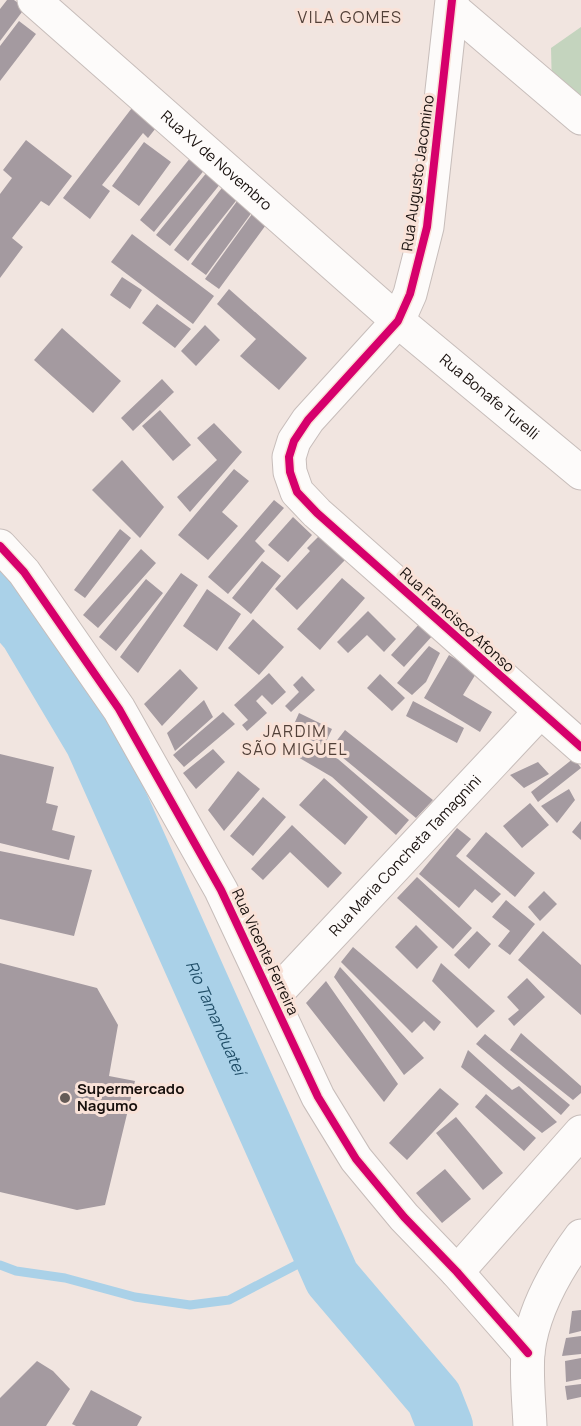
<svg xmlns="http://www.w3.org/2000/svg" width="581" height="1426" font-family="Manrope,sans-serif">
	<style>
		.green { fill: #c4d4be }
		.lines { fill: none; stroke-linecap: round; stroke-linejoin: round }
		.stream { stroke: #aad1e8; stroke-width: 9 }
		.river { stroke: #aad1e8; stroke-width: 56 }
		.building { fill: #a49aa0 }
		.minor-casing { stroke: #c7bdba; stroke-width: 35 }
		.minor { stroke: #fdfbfa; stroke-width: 33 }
		.cycleway-casing { stroke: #f9e2d8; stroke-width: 11 }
		.cycleway { stroke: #d6006c; stroke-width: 8 }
		.poi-dot { fill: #645b57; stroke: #f9e2d8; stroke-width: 2 }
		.labels { text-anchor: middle; stroke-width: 6; stroke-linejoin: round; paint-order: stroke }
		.street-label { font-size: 15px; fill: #18100d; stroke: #f9e2d8 }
		.poi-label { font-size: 15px; font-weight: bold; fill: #18100d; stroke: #f9e2d8; text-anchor: start }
		.neighbourhood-label { font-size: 16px; letter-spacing: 1.5px; fill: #524038; stroke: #f9e2d8 }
		.water-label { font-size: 16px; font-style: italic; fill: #1f4d67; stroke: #f9e2d8 }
	</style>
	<rect width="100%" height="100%" fill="#f1e5e0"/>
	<path class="green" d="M 581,27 L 581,112 L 552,89 L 551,48 Z"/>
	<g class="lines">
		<path class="stream" d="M 0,1265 L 16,1271 L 65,1278 L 135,1297 L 190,1305 L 229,1300 L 321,1252"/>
		<path class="river" id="s1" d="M 0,600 L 27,631 L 93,742 L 332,1278 L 434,1398 L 445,1426"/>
	</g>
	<path class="building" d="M 7,0 L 14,0 L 25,8 L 0,41 L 0,9 Z
		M 19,21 L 36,34 L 0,81 L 0,46 Z
		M 138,100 L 163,119 L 148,138 L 143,133 L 102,185 L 110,191 L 90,219 L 63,198 Z
		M 26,140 L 72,176 L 49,206 L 41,201 L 12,238 L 23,247 L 0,278 L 0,194 L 12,178 L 3,170 Z
		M 144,142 L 171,162 L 139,206 L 112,186 Z
		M 195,152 L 210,163 L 154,232 L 140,220 Z
		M 212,166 L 225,178 L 170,246 L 156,235 Z
		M 228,180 L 243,192 L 188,261 L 174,250 Z
		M 243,193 L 258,204 L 206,275 L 191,264 Z
		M 257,207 L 271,218 L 219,289 L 205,279 Z
		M 132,234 L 214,296 L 193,324 L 111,262 Z
		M 122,277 L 142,290 L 130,309 L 110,295 Z
		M 229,289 L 307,358 L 279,390 L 240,356 L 256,339 L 217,304 Z
		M 157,304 L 191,329 L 175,348 L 142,323 Z
		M 205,325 L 220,340 L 196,366 L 181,351 Z
		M 62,328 L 121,381 L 93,413 L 34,360 Z
		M 162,379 L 174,392 L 133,431 L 121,418 Z
		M 160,410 L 191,445 L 173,461 L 142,426 Z
		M 214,423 L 242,452 L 190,512 L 177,497 L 217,460 L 197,438 Z
		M 122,460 L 164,507 L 140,538 L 92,490 Z
		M 234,469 L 249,481 L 222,512 L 238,526 L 208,560 L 178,535 Z
		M 274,500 L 284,508 L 255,541 L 265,551 L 228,594 L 208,577 Z
		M 293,517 L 312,535 L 288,562 L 268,545 Z
		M 120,529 L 131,538 L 85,598 L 74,590 Z
		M 319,536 L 345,560 L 297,610 L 275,589 L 310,551 L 307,548 Z
		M 141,549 L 156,563 L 98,628 L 83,615 Z
		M 262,561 L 281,576 L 251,614 L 232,598 Z
		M 181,573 L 198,585 L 138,673 L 120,657 Z
		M 342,578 L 365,598 L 320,650 L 297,629 Z
		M 146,579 L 163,593 L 116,651 L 99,637 Z
		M 207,589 L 241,614 L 217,651 L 183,626 Z
		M 368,611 L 396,639 L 384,652 L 367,635 L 348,653 L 337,642 Z
		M 253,619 L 284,647 L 259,675 L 228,648 Z
		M 421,622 L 434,634 L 404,667 L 391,655 Z
		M 429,646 L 440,653 L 426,682 L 412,695 L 397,683 Z
		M 449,655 L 477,672 L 463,695 L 492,712 L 480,732 L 424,698 Z
		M 180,669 L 198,688 L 162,726 L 144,704 Z
		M 269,673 L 286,692 L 272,705 L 262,695 L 256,701 L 267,713 L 247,731 L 242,725 L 248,720 L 234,705 Z
		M 380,674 L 405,698 L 392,711 L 367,688 Z
		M 302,676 L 315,690 L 291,712 L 285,706 L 299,692 L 293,685 Z
		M 204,700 L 213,717 L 175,751 L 167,733 Z
		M 413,701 L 464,728 L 457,743 L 406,716 Z
		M 223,712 L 235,724 L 184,767 L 173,755 Z
		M 299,713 L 332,729 L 324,746 L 291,731 Z
		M 345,730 L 433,800 L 416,818 L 331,748 Z
		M 300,741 L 338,759 L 409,820 L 396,835 L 332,777 L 291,753 Z
		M 213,749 L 225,762 L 196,789 L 183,773 Z
		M 0,754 L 54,767 L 46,803 L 58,806 L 52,830 L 75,836 L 69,860 L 0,843 Z
		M 574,758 L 581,768 L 538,802 L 531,792 Z
		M 538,762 L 549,774 L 524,788 L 510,775 Z
		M 238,771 L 260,789 L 224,831 L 208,810 Z
		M 324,778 L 368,817 L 345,845 L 299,805 Z
		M 569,789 L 575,800 L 557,823 L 541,806 Z
		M 263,797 L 286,817 L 253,856 L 230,836 Z
		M 530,803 L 549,825 L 522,848 L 503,826 Z
		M 581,821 L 581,840 L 572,832 Z
		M 292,825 L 342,873 L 328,888 L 290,852 L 263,880 L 251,869 Z
		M 457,828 L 471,839 L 456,856 L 501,894 L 492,903 L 475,889 L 459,908 L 419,874 Z
		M 486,832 L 535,873 L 515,897 L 466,856 Z
		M 0,851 L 92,870 L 74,936 L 0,919 Z
		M 417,877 L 472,928 L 453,949 L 397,898 Z
		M 544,891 L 557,904 L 540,921 L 528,907 Z
		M 506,900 L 535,924 L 510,955 L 498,946 L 510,931 L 492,917 Z
		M 416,925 L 438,947 L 417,969 L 395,947 Z
		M 477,931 L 491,944 L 469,969 L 454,955 Z
		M 543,931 L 581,965 L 581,1015 L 518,960 Z
		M 353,947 L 441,1022 L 434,1031 L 424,1021 L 412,1033 L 341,962 Z
		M 0,963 L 97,988 L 118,1025 L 109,1076 L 135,1081 L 105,1205 L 77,1210 L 0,1192 Z
		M 441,963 L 495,1011 L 477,1028 L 432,981 Z
		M 340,967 L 424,1058 L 404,1075 L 334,977 Z
		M 527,978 L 545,997 L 514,1026 L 508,1019 L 519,1010 L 507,997 Z
		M 326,981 L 398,1084 L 384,1102 L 306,1003 Z
		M 521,1033 L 581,1086 L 581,1093 L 573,1100 L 510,1050 Z
		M 485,1034 L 570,1105 L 561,1115 L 476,1044 Z
		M 468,1050 L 512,1090 L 519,1086 L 557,1122 L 542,1133 L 461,1067 Z
		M 440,1088 L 459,1104 L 407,1160 L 389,1143 Z
		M 486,1094 L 536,1138 L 524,1151 L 475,1107 Z
		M 456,1117 L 503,1173 L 483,1190 L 436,1133 Z
		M 445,1169 L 471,1199 L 442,1223 L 416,1193 Z
		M 581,1310 L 581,1331 L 569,1334 L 572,1311 Z
		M 581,1336 L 581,1354 L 562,1356 L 566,1338 Z
		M 581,1358 L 581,1379 L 566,1382 L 565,1361 Z
		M 37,1361 L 53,1371 L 70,1389 L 46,1426 L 0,1426 L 0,1398 Z
		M 581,1384 L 581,1397 L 567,1400 L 565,1386 Z
		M 91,1390 L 142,1417 L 137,1426 L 76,1426 L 72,1424 Z"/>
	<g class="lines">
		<g class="minor-casing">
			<g id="minor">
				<path id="s2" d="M 34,0 L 398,321 L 581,473"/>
				<path d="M 452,0 L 427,227 L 410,294 L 398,321 L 308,420 L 294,441 L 289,457 L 290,472 L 297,492 L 317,513 L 581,747"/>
				<path d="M 452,8 L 581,118"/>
				<path d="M 0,546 L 24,572 L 119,709 L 221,890 L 318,1097 L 356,1159 L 404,1217 L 457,1272 L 528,1353"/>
				<path id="s3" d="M 272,998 L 540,712"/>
				<path d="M 457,1272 L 581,1132"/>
				<path d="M 530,1426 C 529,1402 526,1376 528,1352 C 533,1310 556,1270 581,1236"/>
			</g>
		</g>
		<use href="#minor" class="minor"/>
		<g class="cycleway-casing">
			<path id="cycleway" d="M 452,0 L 427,227 L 410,294 L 398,321 L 308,420 L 294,441 L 289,457 L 290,472 L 297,492 L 317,513 L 581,747
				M 0,546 L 24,572 L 119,709 L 221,890 L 318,1097 L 356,1159 L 404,1217 L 457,1272 L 528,1353"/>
		</g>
		<use href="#cycleway" class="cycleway"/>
	</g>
	<circle class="poi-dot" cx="65" cy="1098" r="6"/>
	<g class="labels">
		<g class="street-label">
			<text dy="5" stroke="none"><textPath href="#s2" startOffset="243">Rua XV de Novembro</textPath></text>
			<text transform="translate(418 173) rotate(-82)" y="5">Rua Augusto Jacomino</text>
			<text dy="5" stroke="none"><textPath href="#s2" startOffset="604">Rua Bonafe Turelli</textPath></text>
			<text transform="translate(457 620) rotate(42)" y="5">Rua Francisco Afonso</text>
			<text dy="5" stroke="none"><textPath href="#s3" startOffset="195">Rua Maria Concheta Tamagnini</textPath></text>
			<text transform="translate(265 952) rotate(65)" y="5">Rua Vicente Ferreira</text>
		</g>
		<g class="poi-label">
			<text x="77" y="1094">Supermercado<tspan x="77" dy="17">Nagumo</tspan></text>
		</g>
		<g class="neighbourhood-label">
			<text x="350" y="23">VILA GOMES</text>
			<text x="295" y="737">JARDIM<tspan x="295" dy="18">SÃO MIGUEL</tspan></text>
		</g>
		<g class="water-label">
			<text dy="6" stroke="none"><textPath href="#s1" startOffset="472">Rio Tamanduateí</textPath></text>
		</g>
	</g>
</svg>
